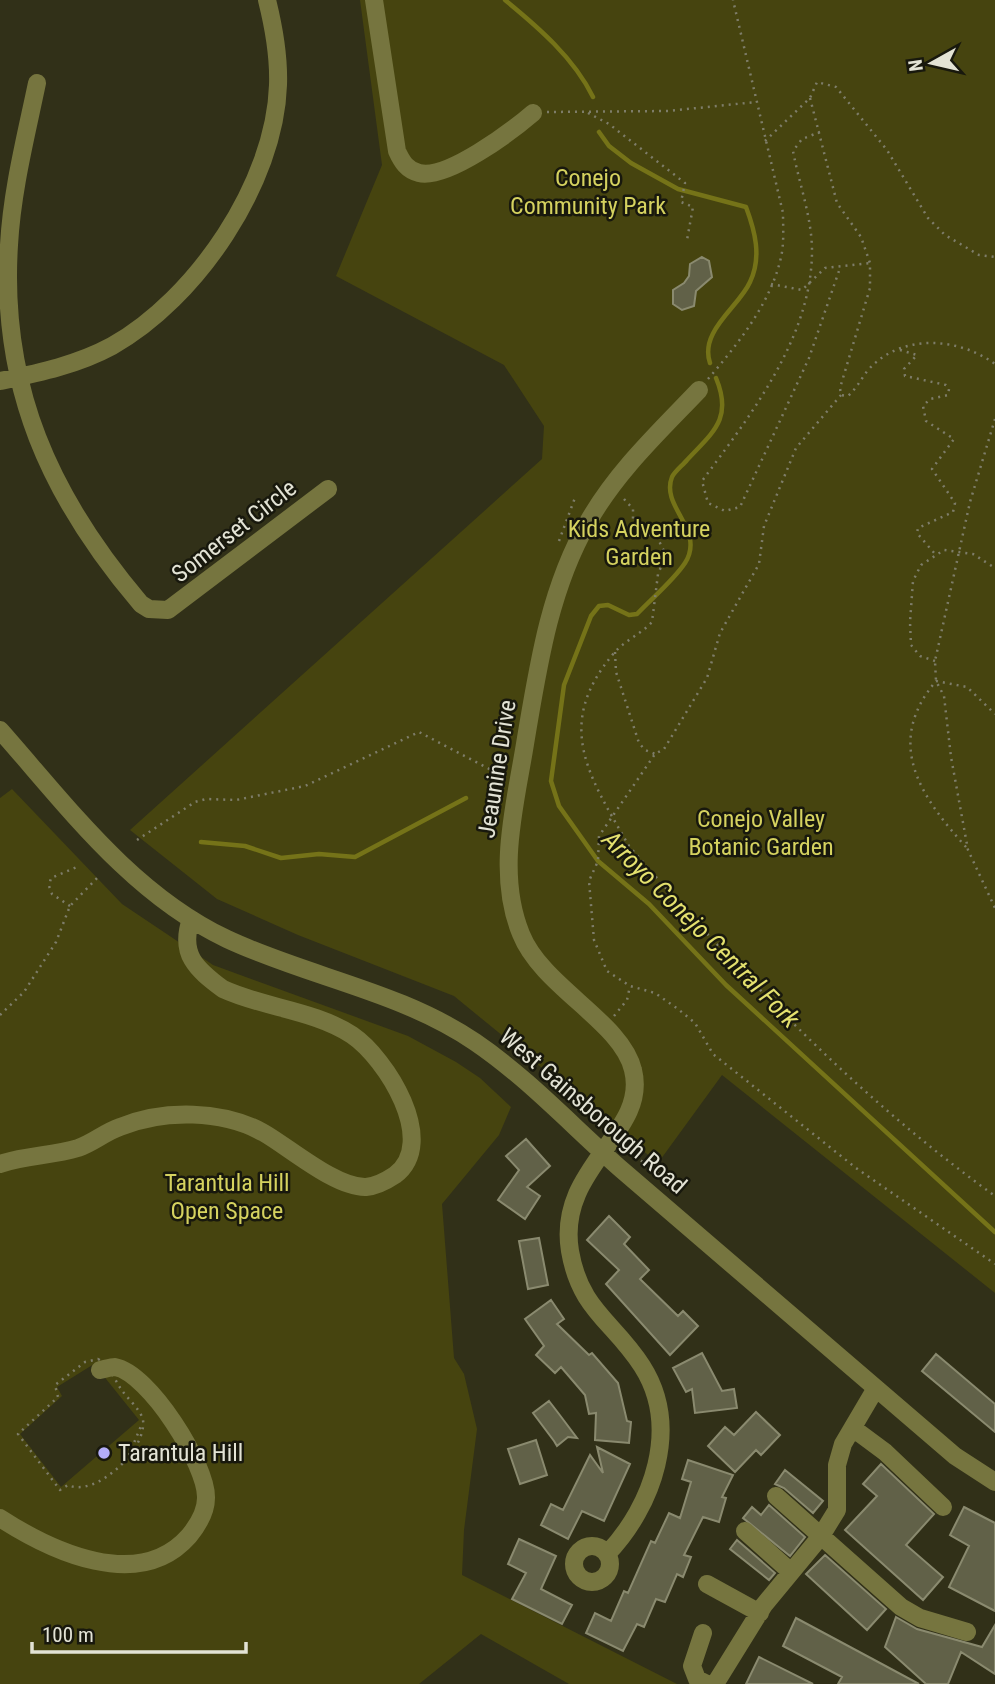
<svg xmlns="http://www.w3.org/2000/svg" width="995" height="1684" font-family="'Roboto Condensed',sans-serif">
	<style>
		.green { fill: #46440f; fill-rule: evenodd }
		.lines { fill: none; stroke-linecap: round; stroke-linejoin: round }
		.stream { stroke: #757318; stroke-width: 4.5 }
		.building { fill: #616148; stroke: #8a8a6f; stroke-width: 2 }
		.path { stroke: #7e7d69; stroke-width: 2.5; stroke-dasharray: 2 5; stroke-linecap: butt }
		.minor { stroke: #76753f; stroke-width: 18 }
		.poi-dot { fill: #b3adf9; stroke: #18180d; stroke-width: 2.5 }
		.labels { text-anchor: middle; stroke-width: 5; stroke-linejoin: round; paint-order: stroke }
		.park-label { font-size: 24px; fill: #d5d25f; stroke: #18180d }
		.street-label { font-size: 24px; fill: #e3e3d5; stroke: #18180d }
		.poi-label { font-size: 24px; fill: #e3e3d5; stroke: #18180d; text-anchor: start }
		.water-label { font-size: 26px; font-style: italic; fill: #e4e16e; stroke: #18180d }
	</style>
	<rect width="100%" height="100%" fill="#313018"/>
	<path class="green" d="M 360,0 L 995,0 L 995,1293 L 722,1075 L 658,1163 L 454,996 L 298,935 L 217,899 L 130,830 L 542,459 L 544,426 L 504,365 L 336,276 L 382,165 Z
		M 12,789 L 122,904 L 213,965 L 408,1036 L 456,1062 L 480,1078 L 511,1107 L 499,1135 L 442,1204 L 454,1358 L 464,1374 L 477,1429 L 464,1530 L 462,1575 L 677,1684 L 569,1684 L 481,1634 L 419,1684 L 0,1684 L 0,798 ZM 94,1364 L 139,1420 L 61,1487 L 20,1434 L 62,1396 L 57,1387 Z"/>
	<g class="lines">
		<path class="stream" d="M 505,0 C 538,27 574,58 593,97
			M 599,132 L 609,146 L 631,163 L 678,189 L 746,207 C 755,231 762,257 750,282 C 739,307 699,331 710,363
			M 716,378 C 733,419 713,432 687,460 C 683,465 675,471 672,477 C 660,507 706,530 685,563 C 673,581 652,598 637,614 L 629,615 L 608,605 L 599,606 L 591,616 L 564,685 L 551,781 L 559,806 L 598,861 L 649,904 L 726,985 L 995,1232
			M 201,842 L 245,846 L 281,858 L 319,854 L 355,857 L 466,798"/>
	</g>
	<path class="building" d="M 702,257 L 709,261 L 712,277 L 696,291 L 694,306 L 682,310 L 673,304 L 673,290 L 684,283 L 689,276 L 690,264 Z
		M 526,1139 L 550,1166 L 527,1187 L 540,1196 L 525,1219 L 498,1200 L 519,1170 L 506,1156 Z
		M 609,1216 L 630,1237 L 624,1244 L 649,1270 L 640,1279 L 678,1316 L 683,1311 L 698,1326 L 670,1355 L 606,1284 L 619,1270 L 587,1240 Z
		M 539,1238 L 548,1285 L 528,1289 L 519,1241 Z
		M 551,1300 L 564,1319 L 557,1324 L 589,1355 L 592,1353 L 618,1383 L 627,1421 L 631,1422 L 629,1443 L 595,1440 L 596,1413 L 589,1414 L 585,1395 L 561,1367 L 555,1373 L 536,1355 L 544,1346 L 525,1319 Z
		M 702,1353 L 722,1391 L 734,1389 L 737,1408 L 695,1413 L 692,1389 L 686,1392 L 673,1368 Z
		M 936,1354 L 995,1404 L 995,1432 L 922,1371 Z
		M 549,1401 L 559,1414 L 577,1438 L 568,1437 L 557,1446 L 554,1441 L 533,1413 Z
		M 756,1412 L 780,1435 L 761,1455 L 756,1450 L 735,1472 L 708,1446 L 725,1427 L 734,1435 Z
		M 536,1440 L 547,1475 L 520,1484 L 508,1449 Z
		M 597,1447 L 630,1464 L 604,1521 L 582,1511 L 568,1539 L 541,1525 L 551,1504 L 563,1510 L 590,1455 L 603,1473 Z
		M 688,1460 L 733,1475 L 722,1497 L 726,1498 L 719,1522 L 703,1517 L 684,1555 L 691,1557 L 683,1577 L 677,1574 L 665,1602 L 656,1599 L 644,1627 L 637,1624 L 623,1651 L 586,1633 L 595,1613 L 611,1621 L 624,1591 L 628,1593 L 651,1541 L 655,1543 L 669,1513 L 680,1518 L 691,1482 L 682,1479 Z
		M 881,1464 L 934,1514 L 906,1545 L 943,1577 L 923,1600 L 845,1530 L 877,1496 L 863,1484 Z
		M 785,1470 L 823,1501 L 813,1513 L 784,1488 L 775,1484 Z
		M 769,1505 L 805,1537 L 790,1556 L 743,1518 L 752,1507 L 761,1515 Z
		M 964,1507 L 995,1523 L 995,1611 L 949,1587 L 969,1546 L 950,1535 Z
		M 519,1539 L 556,1556 L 541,1589 L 572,1605 L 562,1624 L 512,1599 L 526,1573 L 508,1564 Z
		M 737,1540 L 775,1573 L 769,1580 L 730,1549 Z
		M 825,1555 L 886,1609 L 867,1630 L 806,1574 Z
		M 896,1617 L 917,1629 L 982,1647 L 995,1625 L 995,1674 L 961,1652 L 948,1684 L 926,1684 L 885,1647 Z
		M 796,1618 L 880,1663 L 919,1684 L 838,1684 L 842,1677 L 783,1646 Z
		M 759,1657 L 813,1684 L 746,1684 Z"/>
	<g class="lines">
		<path class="path" d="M 810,98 L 837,203 L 861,237 L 870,263 L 870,288 L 840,388 L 841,395 L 848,396 C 857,388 861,379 868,370 C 901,333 958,337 995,364
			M 547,112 L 668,111 L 756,102
			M 588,113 L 609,124 L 685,183 L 681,202 L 693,207 L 687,240
			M 820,132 L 802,139 L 793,151 C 799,183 812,218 812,251 C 812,337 750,416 702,481 L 708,503 L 725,511 L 740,507 L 809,358 L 840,268
			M 765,141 L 810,98 L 817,82 L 836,87 L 887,150 L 928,218 L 945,235 L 979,255 L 995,257
			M 771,284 L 802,290 L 825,268 L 870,263
			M 900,350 L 917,355 L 904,369 L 905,376 L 946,385 L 949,389 L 948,395 L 930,399 L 923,406 L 926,421 L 954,439 L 932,469 L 955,503 L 953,512 L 918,528 L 917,533 L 935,554
			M 708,379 C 738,344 774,299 782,252 C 784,239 783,226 783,213 L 733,0
			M 841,395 L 796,448 L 764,526 L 759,564 L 720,633 L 707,678 L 664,749 L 655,754 L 599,836 L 598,861 L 589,881 L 594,940 L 607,971 L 630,986 L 655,993 L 678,1009 L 695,1023 L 713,1054 L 856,1168 L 995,1264
			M 995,419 L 970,502 L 935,661 L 936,681 L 944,696 L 951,757 L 968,850 L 995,908
			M 624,499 L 633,509 L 633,527 L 658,539 L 666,555 L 658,574 L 652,622 C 641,634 624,641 614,653 C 553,725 589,776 629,846 C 740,974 856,1096 995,1196
			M 559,541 L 576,495
			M 615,652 L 616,672 L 639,743 L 645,750 L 655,754
			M 935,661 L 920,656 L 911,645 L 910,622 L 913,581 L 921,565 L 944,550 L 973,554 L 995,568
			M 137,840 L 195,802 L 206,799 L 236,800 L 305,786 L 419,732 L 497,773 L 505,771
			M 966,847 C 920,796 884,743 936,681 L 967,687 L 995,714
			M 70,906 L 52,894 L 49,886 L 51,878 L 77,867
			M 0,1015 L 24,992 L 56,942 L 70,906 L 99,876
			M 614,1016 L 627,1000 L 630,986
			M 624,1148 L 681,1190
			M 98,1359 C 110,1365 114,1379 121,1389 C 126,1397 141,1410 143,1420 C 147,1450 95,1498 68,1485 L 60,1490 L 18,1434 L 58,1397 L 55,1385 L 85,1362 Z
			M 129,1455 L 141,1426"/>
		<path class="minor" d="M 374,0 L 397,151 C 402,162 407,170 419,173 C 447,180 512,131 533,113
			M 37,83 C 26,136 12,190 9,245 C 0,387 50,497 141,604 L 149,609 L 168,610 L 328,489
			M 0,381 C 38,373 77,365 112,346 C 196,299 275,183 278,85 C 279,56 274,28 267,0
			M 0,730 C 68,807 132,894 227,939 C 308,977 400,991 475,1042 C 528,1078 573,1127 622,1170 C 733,1265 844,1361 955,1456 L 995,1482
			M 0,1164 C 25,1155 52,1156 78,1148 C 93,1143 105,1132 120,1127 C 164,1109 223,1110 264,1133 C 290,1148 336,1188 366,1187 C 377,1186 386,1181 395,1175 C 439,1142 386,1058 352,1035 C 314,1010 264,1008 223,989 C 196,969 179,954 191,919
			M 854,1429 L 885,1452 L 943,1507
			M 776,1496 L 901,1607 L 920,1618 L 967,1632
			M 0,1518 C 51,1551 139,1593 189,1536 C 198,1525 206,1512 206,1498 C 207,1465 149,1373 115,1367 C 111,1367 105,1369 100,1370
			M 745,1531 L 791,1572
			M574 1564a18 18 0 1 1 36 0a18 18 0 1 1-36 0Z
			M 607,1554 C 653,1506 681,1427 642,1366 C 613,1321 580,1310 570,1251 C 556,1167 649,1133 633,1070 C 622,1022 542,987 521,934 C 496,873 515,806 525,744 C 538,667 549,590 588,522 C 617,471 659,432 699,390
			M 707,1584 L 760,1613
			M 703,1633 L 692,1666 L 697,1679 L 707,1684
			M 715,1684 L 764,1605 L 821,1536 L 837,1510 L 837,1465 L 843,1444 L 876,1388"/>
	</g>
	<circle class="poi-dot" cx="104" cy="1453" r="7"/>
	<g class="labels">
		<g class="park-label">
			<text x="588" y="186">Conejo<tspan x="588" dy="28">Community Park</tspan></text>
			<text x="639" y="537">Kids Adventure<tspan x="639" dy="28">Garden</tspan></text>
			<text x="761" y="827">Conejo Valley<tspan x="761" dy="28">Botanic Garden</tspan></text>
			<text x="227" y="1191">Tarantula Hill<tspan x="227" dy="28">Open Space</tspan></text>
		</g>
		<g class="street-label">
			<text transform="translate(234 531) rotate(-38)" y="8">Somerset Circle</text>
			<text transform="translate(497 769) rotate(-81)" y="8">Jeaunine Drive</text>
			<text transform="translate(593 1111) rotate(41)" y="8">West Gainsborough Road</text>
		</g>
		<g class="poi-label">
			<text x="118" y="1461">Tarantula Hill</text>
		</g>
		<g class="water-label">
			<text transform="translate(701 929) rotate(45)" y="9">Arroyo Conejo Central Fork</text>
		</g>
	</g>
	<g transform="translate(932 63) rotate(262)" stroke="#18180d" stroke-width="5" paint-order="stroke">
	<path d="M0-5L12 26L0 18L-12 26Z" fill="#e3e3d5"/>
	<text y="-10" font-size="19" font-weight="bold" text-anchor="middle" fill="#e3e3d5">N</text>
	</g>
	<path d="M32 1642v10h214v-10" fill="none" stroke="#e3e3d5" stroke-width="3.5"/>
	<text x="42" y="1642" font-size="21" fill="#e3e3d5" stroke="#18180d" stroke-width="5" paint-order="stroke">100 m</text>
</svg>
